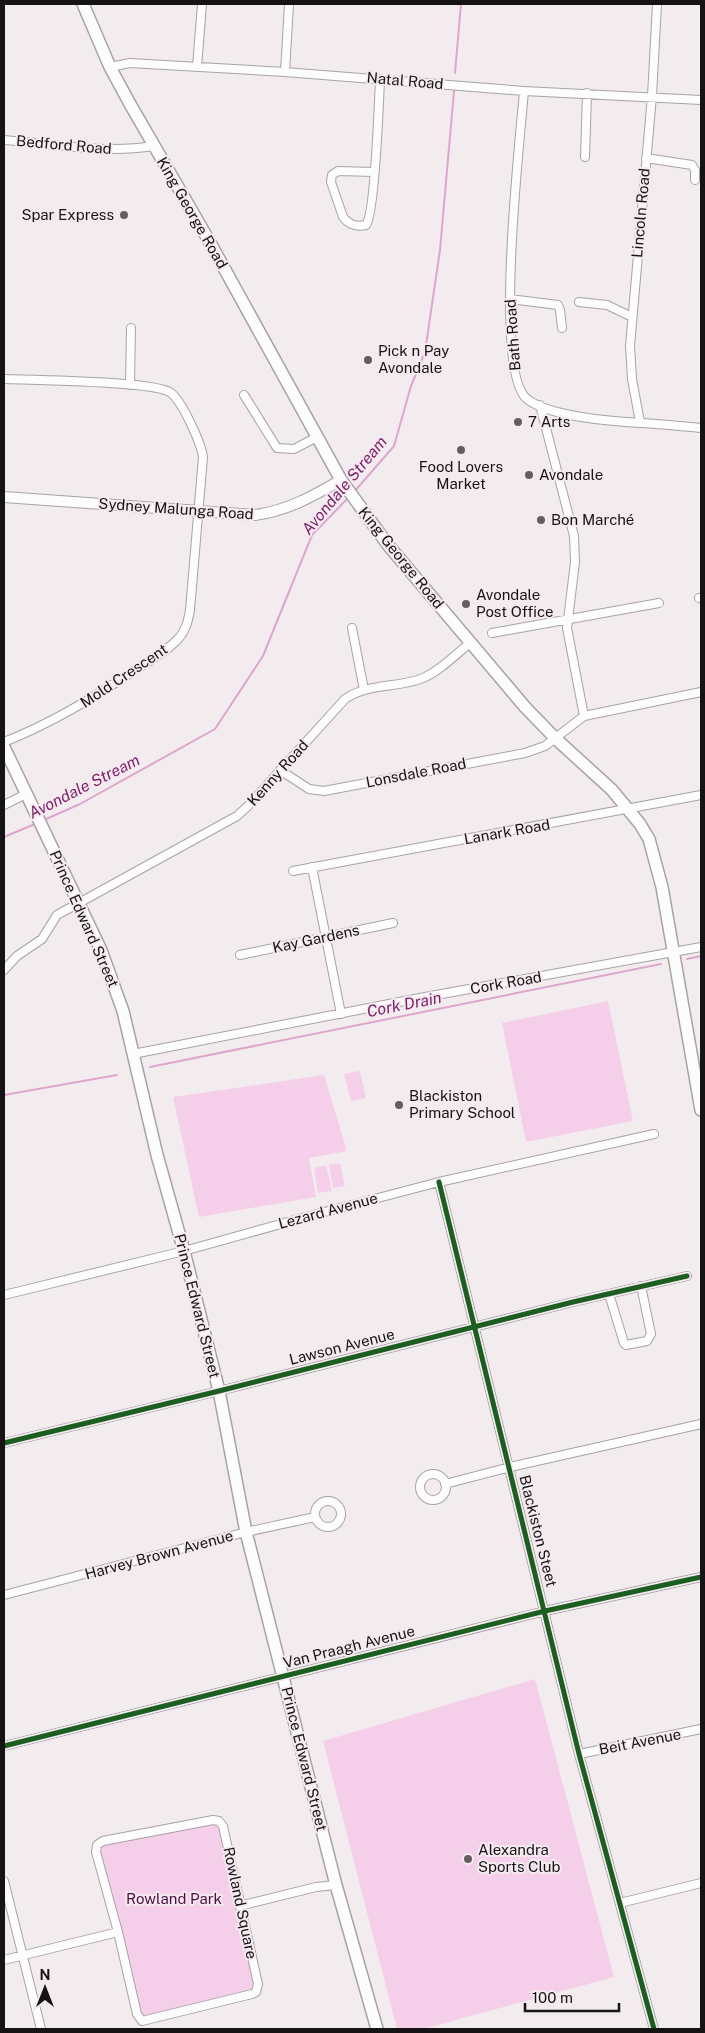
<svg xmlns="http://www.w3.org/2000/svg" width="705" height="2033" font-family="'Public Sans',sans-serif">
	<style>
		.green { fill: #f5cfe9 }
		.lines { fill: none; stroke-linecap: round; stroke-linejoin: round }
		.stream { stroke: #dea5cd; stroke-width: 2 }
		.minor-casing { stroke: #a7a3a5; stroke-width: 10 }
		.tertiary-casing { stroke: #a7a3a5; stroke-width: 12 }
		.secondary-casing { stroke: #a7a3a5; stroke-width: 14 }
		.minor { stroke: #fdfcfd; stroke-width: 8 }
		.tertiary { stroke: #fdfcfd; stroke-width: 10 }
		.secondary { stroke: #fdfcfd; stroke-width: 11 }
		.cycleway-casing { stroke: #f4eaf0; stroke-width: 8 }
		.cycleway { stroke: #1b5e20; stroke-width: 5 }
		.poi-dot { fill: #635f61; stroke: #f4eaf0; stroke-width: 2 }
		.labels { text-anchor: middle; stroke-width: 4; stroke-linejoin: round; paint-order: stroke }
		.street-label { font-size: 15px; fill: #161315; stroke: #f4eaf0 }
		.poi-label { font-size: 15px; fill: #161315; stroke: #f4eaf0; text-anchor: start }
		.park-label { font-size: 15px; fill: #510b43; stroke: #f4eaf0 }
		.water-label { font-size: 16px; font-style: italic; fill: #7c2168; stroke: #f4eaf0 }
	</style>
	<rect width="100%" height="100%" fill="#f2ecef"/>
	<path class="green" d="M 608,1001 L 633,1121 L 526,1142 L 502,1023 Z
		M 360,1071 L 366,1098 L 351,1101 L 344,1074 Z
		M 324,1075 L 347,1151 L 309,1158 L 316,1197 L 199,1217 L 173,1097 Z
		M 340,1163 L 345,1186 L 333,1188 L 329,1165 Z
		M 326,1165 L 332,1191 L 318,1193 L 314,1168 Z
		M 535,1679 L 614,1977 L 423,2029 L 397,2029 L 323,1741 Z
		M 222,1819 L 258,1992 L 141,2022 L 96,1846 Z"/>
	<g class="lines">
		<path class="stream" d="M 455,73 L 461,4
			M 354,492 L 394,446 L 411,386 L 425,352 L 440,250 L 454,91
			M 44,820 L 80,804 L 215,729 L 263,656 L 312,535 L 349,497
			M 4,837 L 35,824
			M 687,959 L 701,956
			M 150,1067 L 661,964
			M 4,1095 L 117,1075"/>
		<g class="minor-casing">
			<path id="minor" d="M 110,67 L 130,63 L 285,72 L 524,91 L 701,100
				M 197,67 L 202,4
				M 285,72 L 289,4
				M 524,91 C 520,140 493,372 527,399 C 550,417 611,421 641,423 C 661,424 681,426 701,428
				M 4,140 C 55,144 103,154 154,146
				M 585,157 L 587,93
				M 646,158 L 692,165 L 695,170 L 695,180
				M 374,172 L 338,171 L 332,175 L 331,182 L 343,217 C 349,225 356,227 366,225 C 375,214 379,101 380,79
				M 510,299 L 558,305 L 560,310 L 562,328
				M 579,302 L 607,305 L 632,317
				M 4,379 C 30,380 157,381 171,393 C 182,401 201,443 203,457 L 190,610 C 188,621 186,630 179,638 C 166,652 148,662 132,672 C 91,699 50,724 4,742
				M 130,385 L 131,328
				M 244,395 L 277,448 L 294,449 L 317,437
				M 540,405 L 574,536 L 575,562 L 567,628 L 584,716
				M 640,422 L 632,379 L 630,346 L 652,96 L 657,4
				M 699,598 L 701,598
				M 352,628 L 364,690
				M 492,633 L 659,603
				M 280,770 L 309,789 L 324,791 L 525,753 L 545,746 L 584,716 L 701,692
				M 4,805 L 26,794
				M 312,867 L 341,1014
				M 293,871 L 701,795
				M 240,955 L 393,923
				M 4,970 L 17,956 L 42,939 L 57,915 L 237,816 L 248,806 L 345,699 C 368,683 399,688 423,678 C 440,671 456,654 470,643
				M 133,1054 L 425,997 L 701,947
				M 439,1182 L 579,1754 L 654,2029
				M 609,1294 L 624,1343 L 626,1345 L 647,1341 L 651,1334 L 641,1286
				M 4,1295 L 184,1251 L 313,1215 L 439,1182 L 654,1134
				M 4,1443 L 219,1391 L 573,1302 L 687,1276
				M420 1487a13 13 0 1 1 26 0a13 13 0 1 1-26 0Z
				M 445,1484 L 510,1467 L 701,1424
				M315 1514a13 13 0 1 1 26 0a13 13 0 1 1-26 0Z
				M 4,1595 L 246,1532 L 315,1517
				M 4,1746 L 545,1611 L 701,1577
				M 579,1754 L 701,1729
				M 213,1820 L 219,1821 L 223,1826 L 258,1984 L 256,1992 L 252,1994 L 142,2021 L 137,2014 L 118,1932 L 96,1852 L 97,1845 L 103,1841 Z
				M 4,1881 L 41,2029
				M 620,1903 L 701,1883
				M 239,1906 L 316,1887 L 336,1885
				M 4,1960 L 118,1932"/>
		</g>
		<g class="tertiary-casing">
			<path id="tertiary" d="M 4,497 L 255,515 C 287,511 313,496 341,480"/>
		</g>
		<g class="secondary-casing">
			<path id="secondary" d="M 83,4 L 110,67 L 130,104 L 208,239 L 341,480 L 388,545 L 525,707 L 555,738 L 612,790 L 640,824 L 649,839 L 662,887 L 701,1110
				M 4,747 L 101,950 L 123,1011 L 157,1155 L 184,1251 L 219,1391 L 246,1532 L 336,1885 L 377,2029"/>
		</g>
		<use href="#minor" class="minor"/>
		<use href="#tertiary" class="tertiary"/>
		<use href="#secondary" class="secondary"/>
		<g class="cycleway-casing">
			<path id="cycleway" d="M 439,1182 L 579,1754 L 654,2029
				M 4,1443 L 219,1391 L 573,1302 L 687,1276
				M 4,1746 L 545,1611 L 701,1577"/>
		</g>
		<use href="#cycleway" class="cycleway"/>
	</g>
	<g class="poi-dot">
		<circle cx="124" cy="215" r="5"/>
		<circle cx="368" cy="360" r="5"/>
		<circle cx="518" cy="422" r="5"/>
		<circle cx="461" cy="450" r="5"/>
		<circle cx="529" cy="475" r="5"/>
		<circle cx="541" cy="520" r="5"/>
		<circle cx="466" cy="604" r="5"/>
		<circle cx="399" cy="1105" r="5"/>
		<circle cx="468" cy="1859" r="5"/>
	</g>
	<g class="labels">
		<g class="street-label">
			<text transform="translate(405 81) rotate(5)" y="5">Natal Road</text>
			<text transform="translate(64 145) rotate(5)" y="5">Bedford Road</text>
			<text transform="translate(192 213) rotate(60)" y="5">King George Road</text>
			<text transform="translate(641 213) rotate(-85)" y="5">Lincoln Road</text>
			<text transform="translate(513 335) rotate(-94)" y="5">Bath Road</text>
			<text transform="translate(176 509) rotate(4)" y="5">Sydney Malunga Road</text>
			<text transform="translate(401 558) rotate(51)" y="5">King George Road</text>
			<text transform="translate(124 676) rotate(-34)" y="5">Mold Crescent</text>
			<text transform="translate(278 773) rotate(-48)" y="5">Kenny Road</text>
			<text transform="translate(416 773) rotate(-11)" y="5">Lonsdale Road</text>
			<text transform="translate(507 832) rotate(-10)" y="5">Lanark Road</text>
			<text transform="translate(84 919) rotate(66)" y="5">Prince Edward Street</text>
			<text transform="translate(316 939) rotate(-12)" y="5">Kay Gardens</text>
			<text transform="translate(506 983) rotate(-10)" y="5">Cork Road</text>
			<text transform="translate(328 1211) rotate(-15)" y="5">Lezard Avenue</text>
			<text transform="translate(197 1306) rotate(76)" y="5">Prince Edward Street</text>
			<text transform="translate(342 1347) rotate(-14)" y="5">Lawson Avenue</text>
			<text transform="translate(538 1531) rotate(76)" y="5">Blackiston Steet</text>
			<text transform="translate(159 1555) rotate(-15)" y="5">Harvey Brown Avenue</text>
			<text transform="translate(349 1647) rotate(-14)" y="5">Van Praagh Avenue</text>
			<text transform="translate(640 1742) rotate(-11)" y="5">Beit Avenue</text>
			<text transform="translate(304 1759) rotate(76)" y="5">Prince Edward Street</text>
			<text transform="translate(240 1903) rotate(78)" y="5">Rowland Square</text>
		</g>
		<g class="poi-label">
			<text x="114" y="220" text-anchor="end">Spar Express</text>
			<text x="378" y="356">Pick n Pay<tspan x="378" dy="17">Avondale</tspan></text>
			<text x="528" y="427">7 Arts</text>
			<text x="461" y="472" text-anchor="middle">Food Lovers<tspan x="461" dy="17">Market</tspan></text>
			<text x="539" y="480">Avondale</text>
			<text x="551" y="525">Bon Marché</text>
			<text x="476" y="600">Avondale<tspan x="476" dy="17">Post Office</tspan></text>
			<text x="409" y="1101">Blackiston<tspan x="409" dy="17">Primary School</tspan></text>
			<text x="478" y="1855">Alexandra<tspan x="478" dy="17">Sports Club</tspan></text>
		</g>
		<g class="park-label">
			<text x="174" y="1904">Rowland Park</text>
		</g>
		<g class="water-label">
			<text transform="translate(344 485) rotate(-50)" y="6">Avondale Stream</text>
			<text transform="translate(84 786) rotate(-27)" y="6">Avondale Stream</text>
			<text transform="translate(404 1004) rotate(-11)" y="6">Cork Drain</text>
		</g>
	</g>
	<rect width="705" height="2033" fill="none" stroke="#161315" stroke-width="10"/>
	<g transform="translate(45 1988)" stroke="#f4eaf0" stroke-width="4" paint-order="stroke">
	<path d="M0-4L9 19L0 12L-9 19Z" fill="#161315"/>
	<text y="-8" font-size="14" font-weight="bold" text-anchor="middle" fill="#161315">N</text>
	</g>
	<path d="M525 2003v8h94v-8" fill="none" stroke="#161315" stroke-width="2.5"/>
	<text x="532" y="2003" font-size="15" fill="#161315" stroke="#f4eaf0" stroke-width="4" paint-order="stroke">100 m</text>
</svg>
